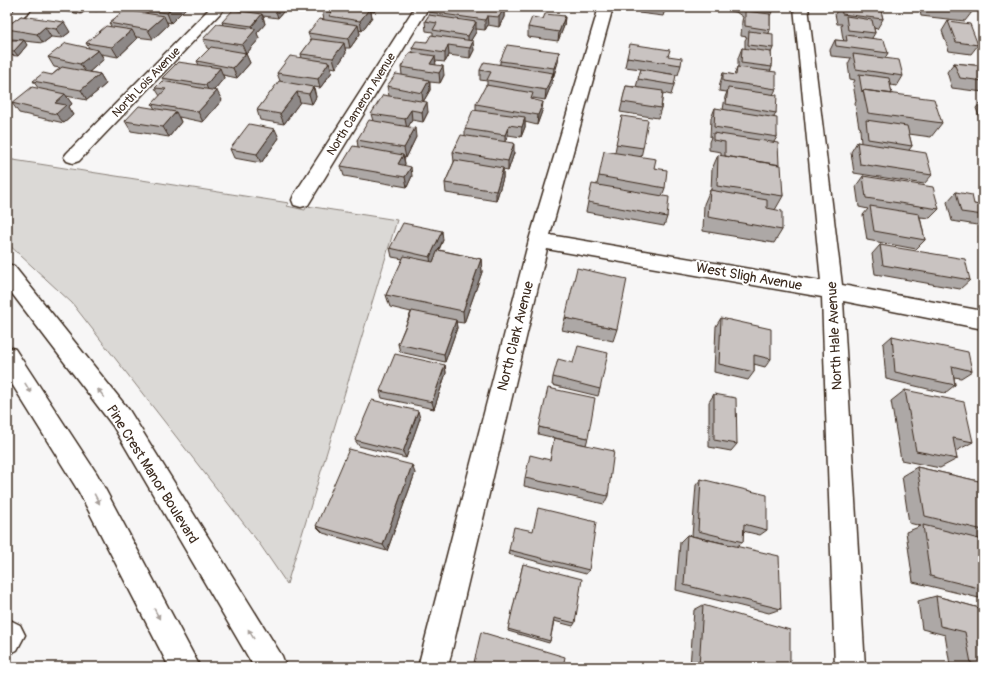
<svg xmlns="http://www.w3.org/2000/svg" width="990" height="674" font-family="Pangolin,sans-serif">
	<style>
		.green { fill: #dbd9d6; stroke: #8b827a }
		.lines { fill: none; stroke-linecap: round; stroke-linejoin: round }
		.minor-casing { stroke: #3b2a1e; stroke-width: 3 }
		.major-casing { stroke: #3b2a1e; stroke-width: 3 }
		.minor { fill: #fff; fill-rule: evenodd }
		.major { fill: #fff; fill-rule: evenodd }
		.wall { fill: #ada8a6; stroke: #3b2a1e }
		.shaded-wall { fill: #8d8887; stroke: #3b2a1e }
		.building { fill: #c9c3c1; stroke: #3b2a1e }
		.oneway { fill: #a79f9a }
		.labels { text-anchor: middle; stroke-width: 4; stroke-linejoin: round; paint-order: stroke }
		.far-street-label { font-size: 12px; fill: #3b2a1e; stroke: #fff }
		.street-label { font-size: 14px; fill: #3b2a1e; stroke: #fff }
	</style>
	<rect width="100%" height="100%" fill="#f7f6f6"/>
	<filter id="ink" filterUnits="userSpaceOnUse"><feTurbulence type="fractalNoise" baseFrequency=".025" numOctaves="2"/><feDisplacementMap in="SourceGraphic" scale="8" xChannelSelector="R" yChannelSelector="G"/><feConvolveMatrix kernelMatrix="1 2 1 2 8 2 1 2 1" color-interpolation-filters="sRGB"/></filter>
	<g filter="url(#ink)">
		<path class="green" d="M 7,159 L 289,203 L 287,206 L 305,210 L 307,206 L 397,220 L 287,584 L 259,543 L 72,303 L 7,243 Z"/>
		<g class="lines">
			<g class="minor-casing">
				<path id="minor" d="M 18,7 L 34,7 L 12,26 L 7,27 L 7,16 Z
					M 211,7 L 226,7 L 79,161 L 73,163 L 67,161 L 64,157 L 67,153 Z
					M 415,7 L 429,7 L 308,205 L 301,207 L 294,205 L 292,200 L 294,195 Z
					M 599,7 L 613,7 L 550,235 L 821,281 L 794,7 L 808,7 L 842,285 L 983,311 L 983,329 L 843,301 L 865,667 L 835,667 L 822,297 L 547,249 L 448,667 L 418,667 L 529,240 Z
					M 10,620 L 20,625 L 25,635 L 17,650 L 7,655 L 7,621 Z"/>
			</g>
			<g class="major-casing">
				<path id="major" d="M 7,264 L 14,266 L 129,410 L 282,656 L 286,667 L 254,667 L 113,426 L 7,287 Z
					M 7,346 L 15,349 L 97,474 L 200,667 L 169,667 L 79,492 L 7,376 Z"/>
			</g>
			<use href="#minor" class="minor"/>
			<use href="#major" class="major"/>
		</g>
		<path class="wall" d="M 60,7 L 101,7 L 97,11 L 88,9 L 81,14 L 63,11 Z
			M 123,7 L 186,7 L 186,8 L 171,23 L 167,22 L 168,25 L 153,39 L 136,37 L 137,39 L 118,57 L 101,54 L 104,59 L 89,72 L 100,74 L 106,84 L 87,100 L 66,96 L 72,104 L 68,107 L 73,115 L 64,123 L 19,113 L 12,103 L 39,89 L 33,81 L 52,75 L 60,68 L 54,67 L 48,57 L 89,48 L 86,43 L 111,26 L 109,23 L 125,10 Z
			M 238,7 L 287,7 L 278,18 L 263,16 L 265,24 L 257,33 L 259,39 L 246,54 L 250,63 L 237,78 L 223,75 L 224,78 L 214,90 L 222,100 L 203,122 L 179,117 L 181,122 L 169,137 L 131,131 L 125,121 L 155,109 L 152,104 L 160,96 L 155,88 L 164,81 L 162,78 L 199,65 L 197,61 L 209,49 L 207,48 L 203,39 L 223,25 L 222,22 L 240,11 Z
			M 325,7 L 378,7 L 374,12 L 371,11 L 372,17 L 362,31 L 359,30 L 360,34 L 350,48 L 345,48 L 346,53 L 336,68 L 331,67 L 332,72 L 320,88 L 314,87 L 316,97 L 312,104 L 300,102 L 284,124 L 260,120 L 257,110 L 280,81 L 277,73 L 302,58 L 301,54 L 311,41 L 308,33 L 324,20 L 322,10 Z
			M 432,7 L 506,7 L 504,12 L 504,17 L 499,27 L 488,25 L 485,30 L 476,29 L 476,32 L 471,40 L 474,50 L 470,58 L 449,55 L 445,62 L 435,61 L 435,64 L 444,75 L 440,83 L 430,82 L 430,90 L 423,102 L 428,112 L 423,122 L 412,120 L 408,127 L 416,137 L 406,158 L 404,157 L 405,164 L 404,166 L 412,176 L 407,187 L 344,176 L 341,166 L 358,147 L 357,140 L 373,121 L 371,114 L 389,96 L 387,86 L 402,75 L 401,67 L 413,53 L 412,48 L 427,42 L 433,35 L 433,32 L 426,31 L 425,21 L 429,15 L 429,12 Z
			M 640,7 L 666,7 L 663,16 L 639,13 Z
			M 724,7 L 772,7 L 772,12 L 770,16 L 770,30 L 769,33 L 773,48 L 771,53 L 772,67 L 770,72 L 776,89 L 773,95 L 776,113 L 774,117 L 777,137 L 774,142 L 779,165 L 783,196 L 775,210 L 782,230 L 774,243 L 703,231 L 704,204 L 710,190 L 711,190 L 712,169 L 718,155 L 721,156 L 721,152 L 709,150 L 709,142 L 711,137 L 710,137 L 711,118 L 715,108 L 723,110 L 725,97 L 727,92 L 719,91 L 720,83 L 723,73 L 734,75 L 737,67 L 738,67 L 738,58 L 742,48 L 745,49 L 745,40 L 747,37 L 741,36 L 742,21 L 743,17 L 736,12 L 731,11 Z
			M 839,7 L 880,7 L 883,19 L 877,29 L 874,28 L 875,33 L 872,38 L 888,53 L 885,58 L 903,76 L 897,86 L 890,85 L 892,94 L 942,123 L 931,137 L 909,134 L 912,146 L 909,150 L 932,175 L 924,184 L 854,173 L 851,152 L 857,142 L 861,143 L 860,129 L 861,128 L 859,127 L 855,104 L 856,101 L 853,84 L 855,80 L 850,79 L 848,64 L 851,58 L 831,56 L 830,50 L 835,40 L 843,41 L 844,40 L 843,39 L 841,26 L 842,24 L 837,24 L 835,14 Z
			M 919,7 L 970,7 L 972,12 L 965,21 L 921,16 Z
			M 21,16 L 70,32 L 62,38 L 51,37 L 43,43 L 24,41 L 27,45 L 18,56 L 7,55 L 7,50 L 23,40 L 11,39 L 7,34 L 7,26 Z
			M 565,16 L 564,26 L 558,41 L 528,37 L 528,27 L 543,19 Z
			M 948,21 L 978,45 L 971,54 L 949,51 L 942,31 Z
			M 559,52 L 558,62 L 553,78 L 552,78 L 552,83 L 545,100 L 533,98 L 533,100 L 542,111 L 537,125 L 525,122 L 525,127 L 521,137 L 508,135 L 506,142 L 514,153 L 508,171 L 503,170 L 503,178 L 496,201 L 446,193 L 445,183 L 454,162 L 453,152 L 465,136 L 465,129 L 476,110 L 476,104 L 487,85 L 487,81 L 480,80 L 480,70 L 500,64 L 500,61 Z
			M 668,56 L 681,65 L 678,75 L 664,73 L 674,85 L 671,95 L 663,93 L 661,108 L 658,118 L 620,112 L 626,86 L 636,87 L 641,69 L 625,67 L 627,57 Z
			M 954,63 L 983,66 L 983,92 L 952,88 L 947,72 Z
			M 980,103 L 983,103 L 983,122 L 981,122 L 976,108 Z
			M 622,116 L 643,148 L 641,157 L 654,168 L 665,188 L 662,196 L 667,217 L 664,226 L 586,212 L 588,202 L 597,184 L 599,176 L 615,152 Z
			M 279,138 L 261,163 L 234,158 L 230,149 Z
			M 863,176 L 939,209 L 930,218 L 920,217 L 925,240 L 916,249 L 867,240 L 863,215 L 868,209 L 859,207 L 856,186 Z
			M 956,192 L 974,204 L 983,206 L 983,226 L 952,221 L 947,202 Z
			M 983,232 L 983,248 L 982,247 L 979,236 Z
			M 443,240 L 439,250 L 481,259 L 482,272 L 464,323 L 456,322 L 457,328 L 445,362 L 400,352 L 398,344 L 411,312 L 390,307 L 386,295 L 403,259 L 392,257 L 390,248 Z
			M 880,245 L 970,280 L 960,289 L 875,274 L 872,254 Z
			M 565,318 L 617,329 L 613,341 L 562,330 Z
			M 721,318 L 771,359 L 765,367 L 754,364 L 754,372 L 748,380 L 714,372 L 716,326 Z
			M 892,336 L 972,371 L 961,378 L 954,377 L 955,385 L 945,393 L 886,379 L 883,344 Z
			M 573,363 L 600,389 L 598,396 L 552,385 L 553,377 Z
			M 445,365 L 446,373 L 434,409 L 382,398 L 380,391 Z
			M 905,390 L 973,442 L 956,451 L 955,451 L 957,459 L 940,468 L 901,460 L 891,401 Z
			M 714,394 L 737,444 L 731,451 L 709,447 L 709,402 Z
			M 420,418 L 406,458 L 359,446 L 355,440 Z
			M 539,427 L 588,438 L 586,445 L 538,434 Z
			M 554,438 L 608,496 L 604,504 L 524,486 L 525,478 L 550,460 Z
			M 917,467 L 983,482 L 983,599 L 913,582 L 906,532 L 921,526 L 909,523 L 902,476 Z
			M 415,473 L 387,551 L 323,533 L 316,526 Z
			M 701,479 L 767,530 L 760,535 L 743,531 L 743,542 L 736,547 L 781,609 L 769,613 L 676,590 L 680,542 L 687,535 L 731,545 L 692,536 L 696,485 Z
			M 533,531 L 589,570 L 586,574 L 508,554 L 509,550 Z
			M 523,564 L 575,623 L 573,626 L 554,621 L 550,641 L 549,643 L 508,631 Z
			M 936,596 L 983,609 L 983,667 L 958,667 L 950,665 L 945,635 L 922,629 L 918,601 Z
			M 703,605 L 790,667 L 690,667 L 694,610 Z"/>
		<path class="shaded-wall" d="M 77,7 L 86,7 L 88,9 L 81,14 Z
			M 95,7 L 101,7 L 97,11 Z
			M 173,7 L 186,7 L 186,8 L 171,23 L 167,13 Z
			M 276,7 L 287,7 L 278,18 L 275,8 Z
			M 373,7 L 378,7 L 374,12 Z
			M 504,7 L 506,7 L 504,12 L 504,17 L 499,27 L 499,17 L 503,8 Z
			M 370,8 L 372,17 L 362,31 L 360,21 Z
			M 262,14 L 265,24 L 257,33 L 259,39 L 246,54 L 250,63 L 237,78 L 233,68 L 246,54 L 242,45 L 254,31 L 252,26 Z
			M 164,16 L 168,25 L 153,39 L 148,30 Z
			M 487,16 L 488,25 L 485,30 L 485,20 Z
			M 565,16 L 564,26 L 558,41 L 559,32 Z
			M 64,22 L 70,32 L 62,38 L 56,29 Z
			M 476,22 L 476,32 L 468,45 L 468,36 Z
			M 358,25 L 360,34 L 350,48 L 348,39 Z
			M 45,27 L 51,37 L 43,43 L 37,34 Z
			M 132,30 L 137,39 L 118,57 L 112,47 Z
			M 24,40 L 27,45 L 18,56 L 14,51 Z
			M 473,41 L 474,50 L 470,58 L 470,48 Z
			M 344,43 L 346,53 L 336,68 L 333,58 Z
			M 448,45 L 449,55 L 445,62 L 445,53 Z
			M 98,50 L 104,59 L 87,74 L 80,64 Z
			M 559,52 L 558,62 L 553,78 L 554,68 Z
			M 435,56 L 436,66 L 430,64 Z
			M 329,62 L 332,72 L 320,88 L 318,79 Z
			M 443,66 L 444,75 L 440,83 L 439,73 Z
			M 220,68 L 224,78 L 210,95 L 206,85 Z
			M 553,73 L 552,83 L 545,100 L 546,90 Z
			M 100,74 L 106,84 L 87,100 L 81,90 Z
			M 429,80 L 430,90 L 423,102 L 422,93 Z
			M 313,87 L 316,97 L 312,104 L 309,94 Z
			M 217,91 L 222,100 L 203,122 L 198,112 Z
			M 297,92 L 300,102 L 284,124 L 280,114 Z
			M 65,94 L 72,104 L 68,107 L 73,115 L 64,123 L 56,114 L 55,103 Z
			M 427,102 L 428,112 L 423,122 L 422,112 Z
			M 543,102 L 542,111 L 537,125 L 538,115 Z
			M 411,110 L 412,120 L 407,129 L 405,119 Z
			M 176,112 L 181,122 L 169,137 L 163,127 Z
			M 525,117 L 525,127 L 521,137 L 522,127 Z
			M 509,125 L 508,135 L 505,145 L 505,135 Z
			M 415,128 L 416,137 L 406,158 L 404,148 Z
			M 275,129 L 279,138 L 261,163 L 257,154 Z
			M 514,143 L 514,153 L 508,171 L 508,161 Z
			M 403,155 L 405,164 L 399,174 L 398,164 Z
			M 411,167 L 412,176 L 407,187 L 405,177 Z
			M 503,168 L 503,178 L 496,201 L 496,191 Z
			M 442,231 L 443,240 L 431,266 L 430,257 Z
			M 481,259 L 482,272 L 464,323 L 463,311 Z
			M 456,320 L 457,328 L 445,362 L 444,354 Z
			M 445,365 L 446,373 L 434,409 L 432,402 Z
			M 418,411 L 420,418 L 406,458 L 403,452 Z
			M 412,465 L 415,473 L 387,551 L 383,545 Z"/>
		<path class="building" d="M 125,7 L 173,7 L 167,13 Z
			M 266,7 L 276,7 L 275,8 Z
			M 325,7 L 365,7 L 370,8 L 360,21 L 329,16 L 332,12 L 322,10 Z
			M 432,7 L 500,7 L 504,8 L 499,17 L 487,16 L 485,20 L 429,12 Z
			M 746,7 L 772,7 L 772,12 L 748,9 Z
			M 841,7 L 880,7 L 883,19 L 842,14 Z
			M 931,7 L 970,7 L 972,12 Z
			M 125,10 L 164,16 L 148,30 L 109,23 Z
			M 233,10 L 262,14 L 252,26 L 222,22 Z
			M 745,11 L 770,14 L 770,30 L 745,26 Z
			M 545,14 L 565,16 L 559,32 L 528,27 L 532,17 L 543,19 Z
			M 429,15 L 476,22 L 468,36 L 433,30 L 437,23 L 425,21 Z
			M 21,16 L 64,22 L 56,29 L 45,27 L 37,34 L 7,29 L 7,26 Z
			M 846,16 L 872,20 L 875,33 L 848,30 Z
			M 319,19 L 358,25 L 348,39 L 308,33 Z
			M 948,21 L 970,24 L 978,45 L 956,42 Z
			M 217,24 L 256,29 L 242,45 L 203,39 Z
			M 106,26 L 132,30 L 112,47 L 86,43 Z
			M 749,31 L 773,34 L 773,48 L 748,45 Z
			M 431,35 L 473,41 L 470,48 L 448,45 L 445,53 L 412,48 L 416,41 L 427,42 Z
			M 846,35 L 884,40 L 888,53 L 836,46 L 835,40 L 847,41 Z
			M 312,39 L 344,43 L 333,58 L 301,54 Z
			M 9,40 L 24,40 L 14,51 L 7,50 L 7,42 Z
			M 66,43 L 98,50 L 80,64 L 48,57 Z
			M 630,44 L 670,50 L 668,56 L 682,58 L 681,65 L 627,57 Z
			M 507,45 L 559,52 L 554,68 L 500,61 Z
			M 211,47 L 246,53 L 233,68 L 197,61 Z
			M 742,48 L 771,52 L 772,67 L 741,63 Z
			M 410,52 L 435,56 L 430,64 L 443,66 L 439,73 L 401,67 Z
			M 853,54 L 899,60 L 903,76 L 856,69 Z
			M 290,56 L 329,62 L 318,79 L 277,73 Z
			M 178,62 L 220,68 L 206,85 L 162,78 Z
			M 484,62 L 553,73 L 546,90 L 487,80 L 491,72 L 480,70 Z
			M 954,63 L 983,66 L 983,81 L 960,78 Z
			M 62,67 L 100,74 L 81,90 L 33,81 L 43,73 L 52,75 Z
			M 737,67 L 776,72 L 776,89 L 723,81 L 723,73 L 736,75 Z
			M 641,69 L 676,75 L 674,85 L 638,79 Z
			M 396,74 L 429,80 L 422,93 L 387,86 Z
			M 859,74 L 889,78 L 892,94 L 863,90 L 862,92 Z
			M 162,81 L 217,91 L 198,112 L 152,104 L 166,89 L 155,88 Z
			M 279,81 L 313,87 L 309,94 L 297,92 L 280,114 L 257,110 Z
			M 486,85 L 533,93 L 531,99 L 543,102 L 538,115 L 476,104 Z
			M 626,86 L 663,91 L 661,108 L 622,102 Z
			M 32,87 L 65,94 L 55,103 L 66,105 L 56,114 L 12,103 Z
			M 728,88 L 777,95 L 776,113 L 726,104 Z
			M 863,90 L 934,99 L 942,123 L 868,113 Z
			M 383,95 L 427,102 L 422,112 L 411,110 L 405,119 L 371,114 Z
			M 980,103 L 983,103 L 983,111 Z
			M 139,106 L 176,112 L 163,127 L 125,121 Z
			M 715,108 L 777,118 L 777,137 L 714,127 Z
			M 473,110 L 525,117 L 522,127 L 509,125 L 505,135 L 465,129 Z
			M 622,116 L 648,120 L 643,148 L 616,144 Z
			M 369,120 L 415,128 L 404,148 L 357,140 Z
			M 866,120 L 907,126 L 912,146 L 868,139 Z
			M 249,124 L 275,129 L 257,154 L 230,149 Z
			M 713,133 L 778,143 L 779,165 L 725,156 L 725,142 L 713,140 Z
			M 461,135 L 514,143 L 508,161 L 453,152 Z
			M 857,142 L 926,153 L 932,175 L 860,164 Z
			M 353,146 L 403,155 L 398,164 L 411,167 L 405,177 L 341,166 Z
			M 604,151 L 656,159 L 654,168 L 667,170 L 665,188 L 599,176 Z
			M 718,155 L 781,165 L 783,196 L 717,186 Z
			M 455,160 L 503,168 L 496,191 L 445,183 Z
			M 863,176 L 933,187 L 939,209 L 866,198 Z
			M 592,184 L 669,197 L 667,217 L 588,202 Z
			M 710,190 L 767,200 L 767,208 L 782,211 L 782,230 L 708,217 Z
			M 956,192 L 972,195 L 974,204 L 983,206 L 983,215 L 961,212 Z
			M 870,206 L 919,214 L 925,240 L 874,231 Z
			M 403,223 L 442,231 L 430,257 L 390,248 Z
			M 880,245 L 965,259 L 970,280 L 883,265 Z
			M 438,250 L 481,259 L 463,311 L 386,295 L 404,256 L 433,262 Z
			M 577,268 L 627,279 L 617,329 L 565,318 Z
			M 412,311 L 456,320 L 444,354 L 398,344 Z
			M 721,318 L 771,329 L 771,359 L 754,355 L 754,372 L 719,364 Z
			M 892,336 L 968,352 L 972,371 L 952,366 L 955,385 L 895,372 Z
			M 578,346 L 608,353 L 600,389 L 553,377 L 558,359 L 573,363 Z
			M 395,354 L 445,365 L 432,402 L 380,391 Z
			M 548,388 L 595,398 L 588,438 L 539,427 Z
			M 905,390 L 964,402 L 973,442 L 953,438 L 957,459 L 916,451 Z
			M 714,394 L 736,398 L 737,444 L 714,440 Z
			M 372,400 L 418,411 L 403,452 L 355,440 Z
			M 554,438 L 614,451 L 608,496 L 525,478 L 530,455 L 550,460 Z
			M 349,449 L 412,465 L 383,545 L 316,526 Z
			M 917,467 L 983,482 L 983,530 L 925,516 Z
			M 701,479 L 767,495 L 767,530 L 744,524 L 743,542 L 698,531 Z
			M 538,508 L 596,522 L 589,570 L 509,550 L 514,527 L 533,531 Z
			M 923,525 L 983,540 L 983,589 L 930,576 Z
			M 687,535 L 779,556 L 781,609 L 684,585 Z
			M 523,564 L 582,579 L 575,623 L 554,618 L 550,641 L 508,629 Z
			M 936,596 L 983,609 L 983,666 L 971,663 L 965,632 L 940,626 Z
			M 703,605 L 790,630 L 790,667 L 699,667 Z
			M 481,632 L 565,657 L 563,667 L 473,667 Z"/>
		<defs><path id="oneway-solid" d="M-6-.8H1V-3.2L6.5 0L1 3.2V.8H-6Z"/></defs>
		<g class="oneway">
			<use href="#oneway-solid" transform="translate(28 388) rotate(58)"/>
			<use href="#oneway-solid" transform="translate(101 393) rotate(-128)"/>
			<use href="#oneway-solid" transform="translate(97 499) rotate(62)"/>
			<use href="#oneway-solid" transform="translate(157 614) rotate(62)"/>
			<use href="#oneway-solid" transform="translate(251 634) rotate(-121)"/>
		</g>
	</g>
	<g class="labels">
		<g class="far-street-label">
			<text transform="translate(146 82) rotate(-46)" y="4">North Lois Avenue</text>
			<text transform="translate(361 104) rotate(-58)" y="4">North Cameron Avenue</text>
		</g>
		<g class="street-label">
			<text transform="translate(749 276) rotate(10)" y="5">West Sligh Avenue</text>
			<text transform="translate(515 336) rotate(-76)" y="5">North Clark Avenue</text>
			<text transform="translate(834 336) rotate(-93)" y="5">North Hale Avenue</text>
			<text transform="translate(153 474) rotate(58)" y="5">Pine Crest Manor Boulevard</text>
		</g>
	</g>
	<rect width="990" height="674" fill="none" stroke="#fff" stroke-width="24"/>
	<rect x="12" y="12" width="966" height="650" fill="none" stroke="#3b2a1e" stroke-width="1.5" filter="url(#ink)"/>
</svg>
